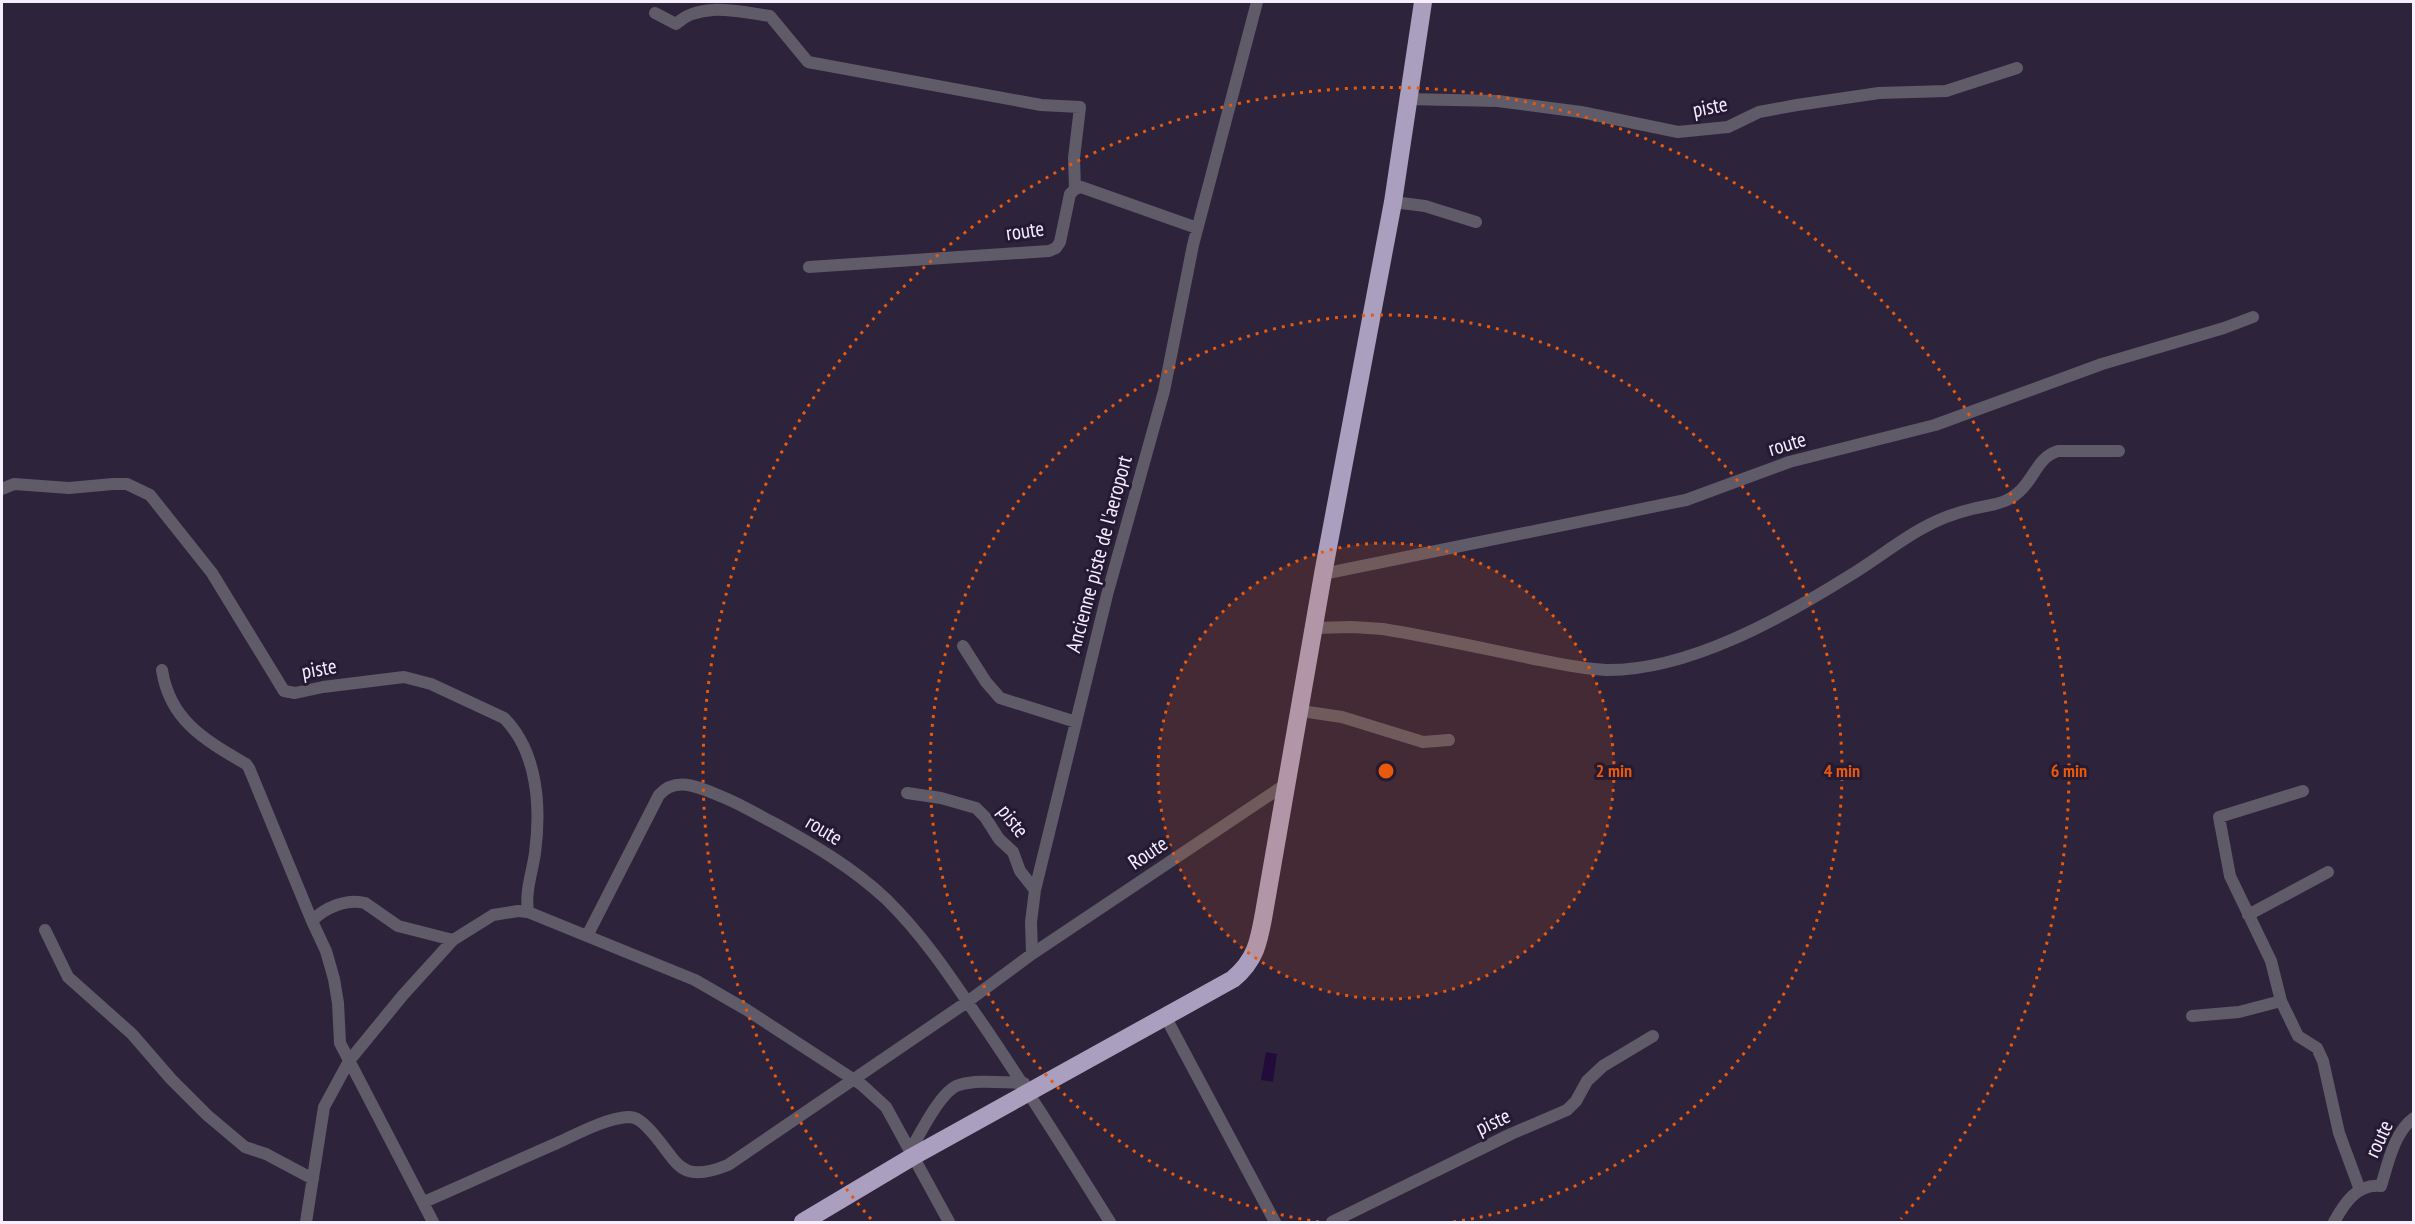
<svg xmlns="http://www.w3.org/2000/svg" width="2415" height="1224" font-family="'PT Sans Narrow',sans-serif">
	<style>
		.water { fill: #230c3b }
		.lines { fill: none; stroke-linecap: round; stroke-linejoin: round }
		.minor { stroke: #605b68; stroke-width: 12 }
		.highway { stroke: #ab9fbf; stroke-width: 18 }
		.ring { fill: none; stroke: #e8590c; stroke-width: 3; stroke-dasharray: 3 6 }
		.labels { text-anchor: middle; stroke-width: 6; stroke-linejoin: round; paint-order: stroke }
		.street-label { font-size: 21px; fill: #f4eeff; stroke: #241a32 }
		.centre { fill: #e8590c; stroke: #241a32; stroke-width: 3 }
		.ring-label { font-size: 18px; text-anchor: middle; font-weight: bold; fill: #e8590c; stroke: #241a32; stroke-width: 6; stroke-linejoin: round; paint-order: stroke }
	</style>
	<rect width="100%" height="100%" fill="#2d243c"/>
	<path class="water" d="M 1266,1052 L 1277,1054 L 1273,1082 L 1261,1080 Z"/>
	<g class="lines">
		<path class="minor" d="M 655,13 L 676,24 C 700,1 740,12 770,16 L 808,62 L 1041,105 L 1080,107 L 1074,158 L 1075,189
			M 1406,99 L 1498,101 L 1581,112 L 1678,132 L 1728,127 L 1759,112 L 1797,105 L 1879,93 L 1946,91 L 2017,68
			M 1393,202 L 1425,206 L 1476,222
			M 809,267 L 1049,251 L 1056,248 L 1060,242 L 1070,194 L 1075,189 L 1081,187 L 1197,228
			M 2,489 L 14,484 L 69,488 L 113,484 L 127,484 L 150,495 L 212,573 L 284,691 L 295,693 L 323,687 L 404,677 L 431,684 L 504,718 C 538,752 541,808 535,853 C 532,874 525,890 528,912
			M 1323,574 L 1686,500 L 1789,462 L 1935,425 L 2102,364 L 2224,328 L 2253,317
			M 1314,628 L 1352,627 L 1383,629 C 1432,637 1481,648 1530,658 C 1555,663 1581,669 1606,670 C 1688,671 1782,618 1849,576 C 1874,561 1896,543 1921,529 C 1937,520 1955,513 1972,509 C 1983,506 1997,505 2007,500 C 2034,487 2034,458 2058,451 L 2119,451
			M 963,646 L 986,682 L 1000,698 L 1076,722
			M 162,670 C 170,721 205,740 246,764 L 249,768 L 312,921
			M 1301,711 L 1342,717 L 1423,742 L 1449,740
			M 2303,791 L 2219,817 L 2230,876 L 2271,961 L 2281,1001 L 2298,1036 L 2317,1048 L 2323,1061 L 2339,1133 L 2360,1190
			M 907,793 L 941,798 L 976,808 L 985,817 L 999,839 L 1013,852 L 1020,871 L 1035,890
			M 2248,915 L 2328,872
			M 45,930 L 68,977 L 132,1034 L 171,1079 L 207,1115 L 245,1147 L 266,1154 L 313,1179
			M 587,936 L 659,795 C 678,774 704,790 725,798 C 742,805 758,815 774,823 C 814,845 853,868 886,899 C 921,933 948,973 975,1013 C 1023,1082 1066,1152 1110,1222
			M 1032,954 L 1286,784
			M 1165,1016 L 1275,1222
			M 2192,1016 L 2239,1012 L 2281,1001
			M 910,1151 C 920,1134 941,1090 959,1085 C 979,1079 1003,1083 1024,1083
			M 424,1202 C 468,1183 511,1163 555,1144 C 575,1135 606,1118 628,1117 C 637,1117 642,1122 648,1128 C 678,1159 676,1186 728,1165 L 967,1002 L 1032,954 L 1031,922 L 1035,890 L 1107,595 L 1164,391 L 1193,245 L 1257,2
			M 306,1222 L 324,1107 L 349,1061 L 403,995 L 453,940 L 493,915 L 518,911 L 528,912 L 695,980 L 747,1010 L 862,1085 L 886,1107 L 949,1222
			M 433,1222 L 340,1043 L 338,1003 L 334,979 L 326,951 L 312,921 C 324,908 347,898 365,903 L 398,926 L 453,940
			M 1332,1222 L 1511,1134 L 1567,1110 L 1576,1101 L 1587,1081 L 1603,1066 L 1653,1036
			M 2334,1222 C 2344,1204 2357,1183 2381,1186 C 2388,1164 2394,1132 2414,1118"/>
		<path class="highway" d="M 803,1222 L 912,1157 L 1233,979 C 1256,960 1259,941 1264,913 L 1323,574 L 1393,202 L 1423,2"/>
	</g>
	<circle cx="1386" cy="771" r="228" fill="#e8590c" fill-opacity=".12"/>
	<g class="ring">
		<circle cx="1386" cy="771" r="228"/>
		<path d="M1319 1222A456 456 0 1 1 1453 1222"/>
		<path d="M871 1219A683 683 0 1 1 1901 1219"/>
	</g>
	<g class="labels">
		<g class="street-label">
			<text transform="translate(1710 107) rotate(-11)" y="7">piste</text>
			<text transform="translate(1025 231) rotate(-8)" y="7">route</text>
			<text transform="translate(1787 444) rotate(-17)" y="7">route</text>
			<text transform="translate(1099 554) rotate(-75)" y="7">Ancienne piste de l'aeroport</text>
			<text transform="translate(319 669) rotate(-10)" y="7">piste</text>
			<text transform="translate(1013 821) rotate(52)" y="7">piste</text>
			<text transform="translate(824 830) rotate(31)" y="7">route</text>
			<text transform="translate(1148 853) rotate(-34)" y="7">Route</text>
			<text transform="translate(1493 1122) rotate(-25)" y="7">piste</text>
			<text transform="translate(2379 1139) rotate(-65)" y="7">route</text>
		</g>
	</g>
	<circle cx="1386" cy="771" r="9" class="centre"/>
	<g class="ring-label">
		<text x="1614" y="777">2 min</text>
		<text x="1842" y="777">4 min</text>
		<text x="2069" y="777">6 min</text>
	</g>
	<rect width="2415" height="1224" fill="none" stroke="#f4eeff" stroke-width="6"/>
</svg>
